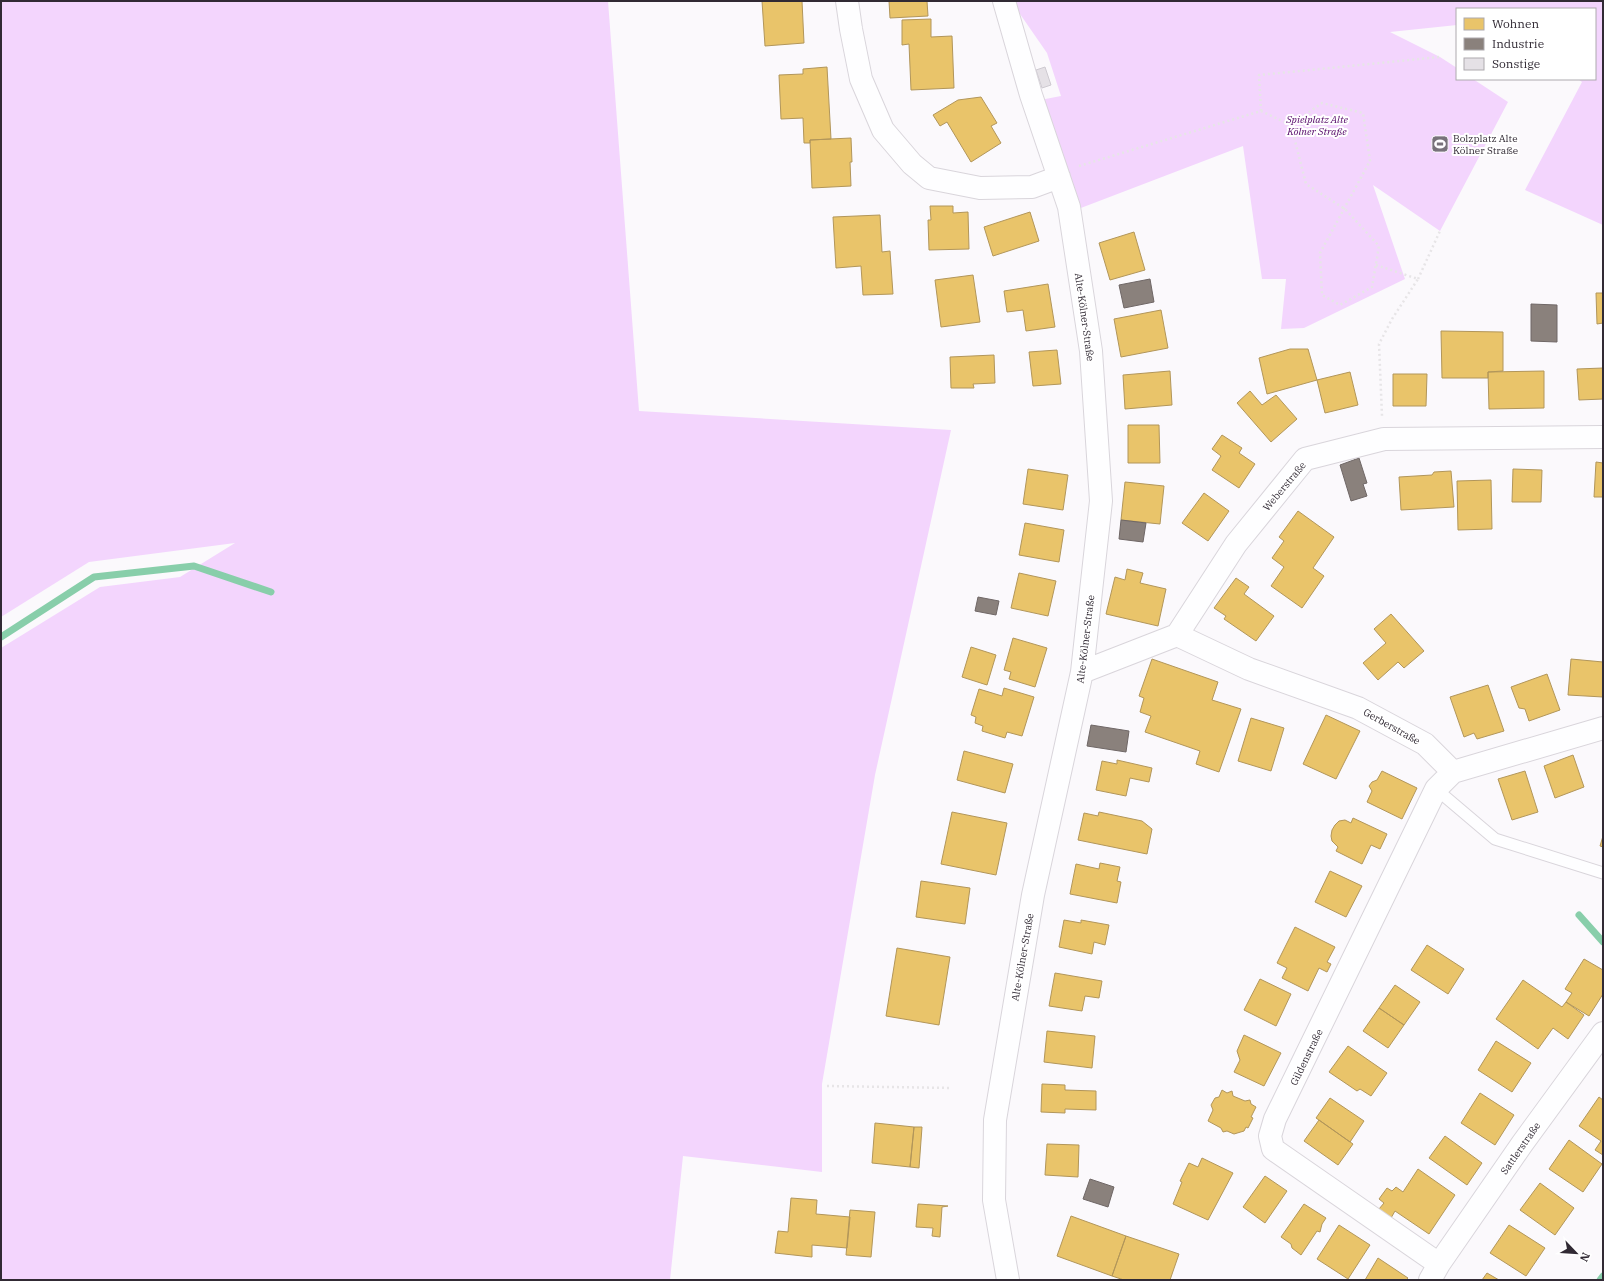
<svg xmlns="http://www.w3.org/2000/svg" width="1604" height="1281" font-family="'IBM Plex Serif',serif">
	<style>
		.green { fill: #f3d5fd }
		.homes { fill: #e9c46a; stroke: #b2965a }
		.industry { fill: #8a817c; stroke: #6f6766 }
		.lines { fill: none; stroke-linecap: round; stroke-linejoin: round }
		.stream { stroke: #88ceaa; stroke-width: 7 }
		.building { fill: #e5e1e6; stroke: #cecad1 }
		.lane-casing { stroke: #d9d5db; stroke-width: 13 }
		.street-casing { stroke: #d9d5db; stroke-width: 24 }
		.path { stroke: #e7e5e7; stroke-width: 2.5; stroke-dasharray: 2 3; stroke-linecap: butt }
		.lane { stroke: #fefeff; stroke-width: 11 }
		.street { stroke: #fefeff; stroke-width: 22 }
		.labels { text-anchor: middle; stroke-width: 4; stroke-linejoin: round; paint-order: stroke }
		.park-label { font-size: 10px; font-style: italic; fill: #520566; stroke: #fff }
		.poi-label { font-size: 10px; fill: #312a34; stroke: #fff; text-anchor: start }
		.street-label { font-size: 10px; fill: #312a34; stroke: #fff }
	</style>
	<rect width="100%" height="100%" fill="#fbf9fc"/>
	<path class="green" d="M 1,1 L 608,1 L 639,411 L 951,430 L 875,775 L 822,1084 L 822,1172 L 683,1156 L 670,1280 L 1,1280 L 1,648 L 100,587 L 180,577 L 235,543 L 89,562 L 1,617 Z
		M 1011,1 L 1603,1 L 1603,225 L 1525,190 L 1582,82 L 1578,79 L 1595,79 L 1595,9 L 1457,9 L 1457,25 L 1390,32 L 1440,57 L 1457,68 L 1457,79 L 1473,79 L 1508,102 L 1440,231 L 1373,185 L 1405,279 L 1304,328 L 1281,329 L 1286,279 L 1262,279 L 1243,146 L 1073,211 L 1035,101 L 1061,96 L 1047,53 Z"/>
	<path class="homes" d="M 762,1 L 802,1 L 804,43 L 765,46 Z
		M 889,1 L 927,1 L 928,16 L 890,18 Z
		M 931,19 L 931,37 L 952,36 L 954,88 L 911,90 L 909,44 L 902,45 L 902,20 Z
		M 827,67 L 831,139 L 810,140 L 810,143 L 804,143 L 803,118 L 781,119 L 779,75 L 803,74 L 803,69 Z
		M 981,97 L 997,123 L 991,126 L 1001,143 L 971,162 L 947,122 L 940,126 L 933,115 L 958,100 Z
		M 851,138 L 852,162 L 850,162 L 851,186 L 812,188 L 810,140 Z
		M 930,206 L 953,206 L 953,213 L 968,212 L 969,249 L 929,250 L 928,220 L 931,220 Z
		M 1030,212 L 1039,241 L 993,256 L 984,227 Z
		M 880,215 L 882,252 L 890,251 L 893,294 L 863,295 L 861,266 L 836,268 L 833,217 Z
		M 1134,232 L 1145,270 L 1110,280 L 1099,243 Z
		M 973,275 L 980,322 L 941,327 L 935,280 Z
		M 1048,284 L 1055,327 L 1026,331 L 1023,310 L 1007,312 L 1004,291 Z
		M 1596,293 L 1603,293 L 1603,323 L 1597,324 Z
		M 1161,310 L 1168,348 L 1121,357 L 1114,319 Z
		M 1441,331 L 1503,332 L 1503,371 L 1488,372 L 1488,378 L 1442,378 Z
		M 1290,349 L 1308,349 L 1317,380 L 1267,394 L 1259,358 Z
		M 1057,350 L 1061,384 L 1033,386 L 1029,352 Z
		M 994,355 L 995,383 L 973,384 L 974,388 L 951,388 L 950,357 Z
		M 1603,368 L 1603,399 L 1579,400 L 1577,369 Z
		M 1170,371 L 1172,405 L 1125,409 L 1123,375 Z
		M 1544,371 L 1544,408 L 1489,409 L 1488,372 Z
		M 1350,372 L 1358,405 L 1325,413 L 1317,380 Z
		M 1393,374 L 1427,374 L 1426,406 L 1393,406 Z
		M 1250,391 L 1262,405 L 1276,395 L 1297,419 L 1271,442 L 1237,403 Z
		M 1128,425 L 1159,425 L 1160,463 L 1128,463 Z
		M 1222,435 L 1242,448 L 1239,453 L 1255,464 L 1239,488 L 1212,470 L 1221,456 L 1212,449 Z
		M 1596,462 L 1603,463 L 1603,497 L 1594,497 Z
		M 1028,469 L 1068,475 L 1063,510 L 1023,504 Z
		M 1513,469 L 1542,470 L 1541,502 L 1512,502 Z
		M 1451,471 L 1454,507 L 1401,510 L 1399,477 L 1432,475 L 1434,472 Z
		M 1491,480 L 1492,529 L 1458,530 L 1457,481 Z
		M 1125,482 L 1164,486 L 1160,524 L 1121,520 Z
		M 1204,493 L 1229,511 L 1208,541 L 1182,523 Z
		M 1298,511 L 1334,537 L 1313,568 L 1324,576 L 1302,608 L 1271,586 L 1284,567 L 1272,558 L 1284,541 L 1279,537 Z
		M 1025,523 L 1064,530 L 1059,562 L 1019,555 Z
		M 1127,569 L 1143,573 L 1140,583 L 1166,589 L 1158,626 L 1106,614 L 1115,577 L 1125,580 Z
		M 1019,573 L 1056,581 L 1048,616 L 1011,608 Z
		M 1236,578 L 1249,587 L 1244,594 L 1274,616 L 1256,641 L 1224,619 L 1226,616 L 1214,608 Z
		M 1391,614 L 1424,651 L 1404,668 L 1398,662 L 1378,680 L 1363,663 L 1386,643 L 1374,629 Z
		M 1013,638 L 1047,648 L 1035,687 L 1009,679 L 1011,672 L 1004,670 Z
		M 971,647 L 996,655 L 987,685 L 962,677 Z
		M 1152,659 L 1218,682 L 1212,700 L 1241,709 L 1219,772 L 1196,764 L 1200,751 L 1145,732 L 1151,716 L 1140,712 L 1144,698 L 1139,696 Z
		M 1571,659 L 1603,662 L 1603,697 L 1568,695 Z
		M 1547,674 L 1560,710 L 1529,721 L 1525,709 L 1519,708 L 1511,687 Z
		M 1488,685 L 1504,731 L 1477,739 L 1474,733 L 1464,737 L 1450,697 Z
		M 1004,688 L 1034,697 L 1022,736 L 1007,732 L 1005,738 L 982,731 L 983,726 L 975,723 L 976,717 L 971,715 L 979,689 L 1002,696 Z
		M 1326,715 L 1360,731 L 1336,779 L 1303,764 Z
		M 1251,718 L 1284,728 L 1271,771 L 1238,761 Z
		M 964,751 L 1013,764 L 1005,793 L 957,780 Z
		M 1573,755 L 1584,787 L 1555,798 L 1544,766 Z
		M 1117,760 L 1152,768 L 1149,782 L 1130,778 L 1126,796 L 1096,790 L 1102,761 L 1117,764 Z
		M 1382,771 L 1417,788 L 1402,819 L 1367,802 L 1372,791 L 1369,786 L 1372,782 L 1377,780 Z
		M 1525,771 L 1538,812 L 1512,820 L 1498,779 Z
		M 952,812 L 1007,823 L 996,875 L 941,864 Z
		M 1099,812 L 1142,821 L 1152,829 L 1147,854 L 1078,840 L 1084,813 L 1098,816 Z
		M 1353,818 L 1387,834 L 1380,849 L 1371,845 L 1362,864 L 1336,851 L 1338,847 L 1332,841 L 1331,836 L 1332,830 L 1335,825 L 1339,821 L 1345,820 L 1351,823 Z
		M 1603,836 L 1603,847 L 1600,846 Z
		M 1100,863 L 1120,867 L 1117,881 L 1121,882 L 1117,903 L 1070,894 L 1076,864 L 1099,869 Z
		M 1330,871 L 1362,886 L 1346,917 L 1315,902 Z
		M 921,881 L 970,888 L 965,924 L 916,917 Z
		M 1064,920 L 1081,923 L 1081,920 L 1109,925 L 1105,945 L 1094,942 L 1092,954 L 1059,947 Z
		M 1295,927 L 1335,947 L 1327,962 L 1331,964 L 1327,972 L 1319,968 L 1308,991 L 1282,978 L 1287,968 L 1277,963 Z
		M 1427,945 L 1464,969 L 1448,994 L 1411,970 Z
		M 897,948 L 950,957 L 939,1025 L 886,1016 Z
		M 1584,959 L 1603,970 L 1603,994 L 1589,1016 L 1566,1002 L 1572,993 L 1565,989 Z
		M 1055,973 L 1102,981 L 1099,998 L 1085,996 L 1082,1011 L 1049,1006 Z
		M 1260,979 L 1291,994 L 1276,1026 L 1244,1010 Z
		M 1523,980 L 1562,1007 L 1566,1002 L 1584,1015 L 1568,1039 L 1553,1028 L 1538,1049 L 1496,1019 Z
		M 1395,985 L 1420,1002 L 1404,1025 L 1379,1008 Z
		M 1379,1008 L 1404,1025 L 1388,1048 L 1363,1031 Z
		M 1047,1031 L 1095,1036 L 1092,1068 L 1044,1062 Z
		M 1244,1035 L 1281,1053 L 1264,1086 L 1234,1072 L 1240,1060 L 1237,1051 Z
		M 1496,1041 L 1531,1063 L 1512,1092 L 1478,1070 Z
		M 1348,1046 L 1387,1073 L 1371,1096 L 1360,1089 L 1357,1091 L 1329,1072 Z
		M 1042,1084 L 1065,1085 L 1065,1090 L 1096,1091 L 1096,1110 L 1065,1109 L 1065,1113 L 1041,1112 Z
		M 1222,1090 L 1227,1093 L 1232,1091 L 1233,1096 L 1245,1101 L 1250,1100 L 1251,1104 L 1256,1107 L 1251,1117 L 1253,1118 L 1248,1128 L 1246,1127 L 1244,1131 L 1234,1134 L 1227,1131 L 1223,1132 L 1221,1128 L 1208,1121 L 1213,1110 L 1211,1105 L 1215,1098 L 1219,1097 Z
		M 1480,1093 L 1514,1115 L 1495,1145 L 1461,1123 Z
		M 1599,1097 L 1603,1100 L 1603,1155 L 1595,1150 L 1601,1141 L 1579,1126 Z
		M 1330,1098 L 1364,1121 L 1350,1142 L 1316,1118 Z
		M 1319,1120 L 1353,1144 L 1338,1165 L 1304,1141 Z
		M 875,1123 L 914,1127 L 910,1167 L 872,1163 Z
		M 914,1127 L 922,1127 L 919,1168 L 910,1167 Z
		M 1445,1136 L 1482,1163 L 1467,1185 L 1429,1158 Z
		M 1569,1140 L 1602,1164 L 1583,1192 L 1549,1169 Z
		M 1047,1144 L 1079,1145 L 1078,1177 L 1045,1175 Z
		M 1202,1158 L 1233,1173 L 1208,1220 L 1173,1204 L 1182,1182 L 1180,1181 L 1189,1163 L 1198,1167 Z
		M 1418,1169 L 1455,1195 L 1429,1234 L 1395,1211 L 1391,1218 L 1379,1209 L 1384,1203 L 1379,1199 L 1387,1188 L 1392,1191 L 1396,1187 L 1403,1192 Z
		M 1265,1176 L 1287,1191 L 1265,1223 L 1243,1207 Z
		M 1540,1183 L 1574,1208 L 1555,1235 L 1520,1210 Z
		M 791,1198 L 817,1200 L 816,1214 L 850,1217 L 847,1248 L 812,1245 L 812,1257 L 775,1253 L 778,1231 L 788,1232 Z
		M 918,1204 L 948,1206 L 942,1207 L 940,1237 L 932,1236 L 933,1228 L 916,1227 Z
		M 1304,1204 L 1326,1218 L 1322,1224 L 1320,1232 L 1317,1231 L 1301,1255 L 1292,1248 L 1291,1244 L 1281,1237 Z
		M 850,1210 L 875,1212 L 871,1257 L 846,1255 Z
		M 1071,1216 L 1126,1236 L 1112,1276 L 1057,1256 Z
		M 1339,1225 L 1370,1245 L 1348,1279 L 1317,1259 Z
		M 1509,1225 L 1545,1248 L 1526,1276 L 1490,1253 Z
		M 1126,1236 L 1179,1254 L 1170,1280 L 1124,1280 L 1112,1276 Z
		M 1378,1258 L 1408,1278 L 1406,1280 L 1365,1280 Z
		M 1487,1273 L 1499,1280 L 1482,1280 Z"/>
	<path class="industry" d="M 1150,279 L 1154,302 L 1124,308 L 1119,285 Z
		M 1531,304 L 1557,305 L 1557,342 L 1531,341 Z
		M 1359,458 L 1367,483 L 1363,484 L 1367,496 L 1351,501 L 1340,465 Z
		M 1121,520 L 1146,523 L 1143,542 L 1119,539 Z
		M 978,597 L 999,601 L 996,615 L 975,611 Z
		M 1091,725 L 1129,731 L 1126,752 L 1087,746 Z
		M 1090,1179 L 1114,1187 L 1108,1207 L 1083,1199 Z"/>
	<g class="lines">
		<path class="stream" d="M 1,637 L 94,577 L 194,566 L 271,592
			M 1579,915 L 1603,942
			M 1600,1280 L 1603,1276"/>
	</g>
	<path class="building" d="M 1045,67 L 1051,85 L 1042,88 L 1036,70 Z"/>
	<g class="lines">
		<g class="lane-casing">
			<path id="lane" d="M 1436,789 L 1495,839 L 1603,873"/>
		</g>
		<g class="street-casing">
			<path id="street" d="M 847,1 L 851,29 L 861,79 L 883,130 L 912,164 L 929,178 L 980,188 L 1032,187 L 1059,177
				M 1004,1 L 1031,95 L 1069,207 L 1091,351 L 1101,501 L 1082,672 L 1033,895 L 995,1120 L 994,1200 L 1008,1280
				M 1177,635 L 1249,669 L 1358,708 L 1425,744 L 1453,772 L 1603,728
				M 1082,672 L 1177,635 L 1236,544 L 1305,459 L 1384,439 L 1603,437
				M 1439,1264 L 1522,1144 L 1603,1033
				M 1430,1280 L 1439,1264 L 1273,1149 L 1270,1136 L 1275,1119 L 1436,789 L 1453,772"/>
		</g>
		<path class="path" d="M 1261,111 L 1259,75 L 1440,57
			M 1079,166 L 1261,111 L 1291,125 L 1322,103 L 1363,113 L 1370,161 L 1320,253 L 1322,295 L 1340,305 L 1372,287 L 1379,246 L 1345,209 L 1306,184 L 1291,125
			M 1376,265 L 1418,279 L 1392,319 L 1379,344 L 1382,416
			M 1418,279 L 1440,231
			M 827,1086 L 952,1088"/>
		<use href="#lane" class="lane"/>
		<use href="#street" class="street"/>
	</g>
	<defs>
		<g id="stadium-square" transform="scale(0.9)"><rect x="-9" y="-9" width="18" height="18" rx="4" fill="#78727a" stroke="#fff"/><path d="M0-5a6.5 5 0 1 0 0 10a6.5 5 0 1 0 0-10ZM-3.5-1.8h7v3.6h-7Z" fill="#fff"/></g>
	</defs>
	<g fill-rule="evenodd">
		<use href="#stadium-square" x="1440" y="144"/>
	</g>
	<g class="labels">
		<g class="park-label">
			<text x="1317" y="123">Spielplatz Alte<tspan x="1317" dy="12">Kölner Straße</tspan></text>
		</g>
		<g class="poi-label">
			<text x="1453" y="142">Bolzplatz Alte<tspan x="1453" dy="12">Kölner Straße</tspan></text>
		</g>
		<g class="street-label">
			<text transform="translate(1085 317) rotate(82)" y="4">Alte-Kölner-Straße</text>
			<text transform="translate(1284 486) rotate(-50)" y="4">Weberstraße</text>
			<text transform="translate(1085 639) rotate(-83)" y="4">Alte-Kölner-Straße</text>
			<text transform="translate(1392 726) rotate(29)" y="4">Gerberstraße</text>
			<text transform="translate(1022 957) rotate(-80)" y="4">Alte-Kölner-Straße</text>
			<text transform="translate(1306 1057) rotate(-64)" y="4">Gildenstraße</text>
			<text transform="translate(1520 1148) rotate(-55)" y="4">Sattlerstraße</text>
		</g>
	</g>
	<rect width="1604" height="1281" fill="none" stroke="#312a34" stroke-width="4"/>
	<rect x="1456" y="8" width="140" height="72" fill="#ffffff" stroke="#adaaae"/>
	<rect x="1464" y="18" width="20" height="12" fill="#e9c46a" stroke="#adaaae"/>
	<text x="1492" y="28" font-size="12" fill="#312a34">Wohnen</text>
	<rect x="1464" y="38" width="20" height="12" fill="#8a817c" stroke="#adaaae"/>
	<text x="1492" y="48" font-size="12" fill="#312a34">Industrie</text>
	<rect x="1464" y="58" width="20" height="12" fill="#e5e1e6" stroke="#adaaae"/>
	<text x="1492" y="68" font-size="12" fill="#312a34">Sonstige</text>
	<g transform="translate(1576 1253) rotate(115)" stroke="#ffffff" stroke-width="3" paint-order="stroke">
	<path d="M0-3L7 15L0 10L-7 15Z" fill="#312a34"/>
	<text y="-6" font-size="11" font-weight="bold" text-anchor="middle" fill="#312a34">N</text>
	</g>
</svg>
